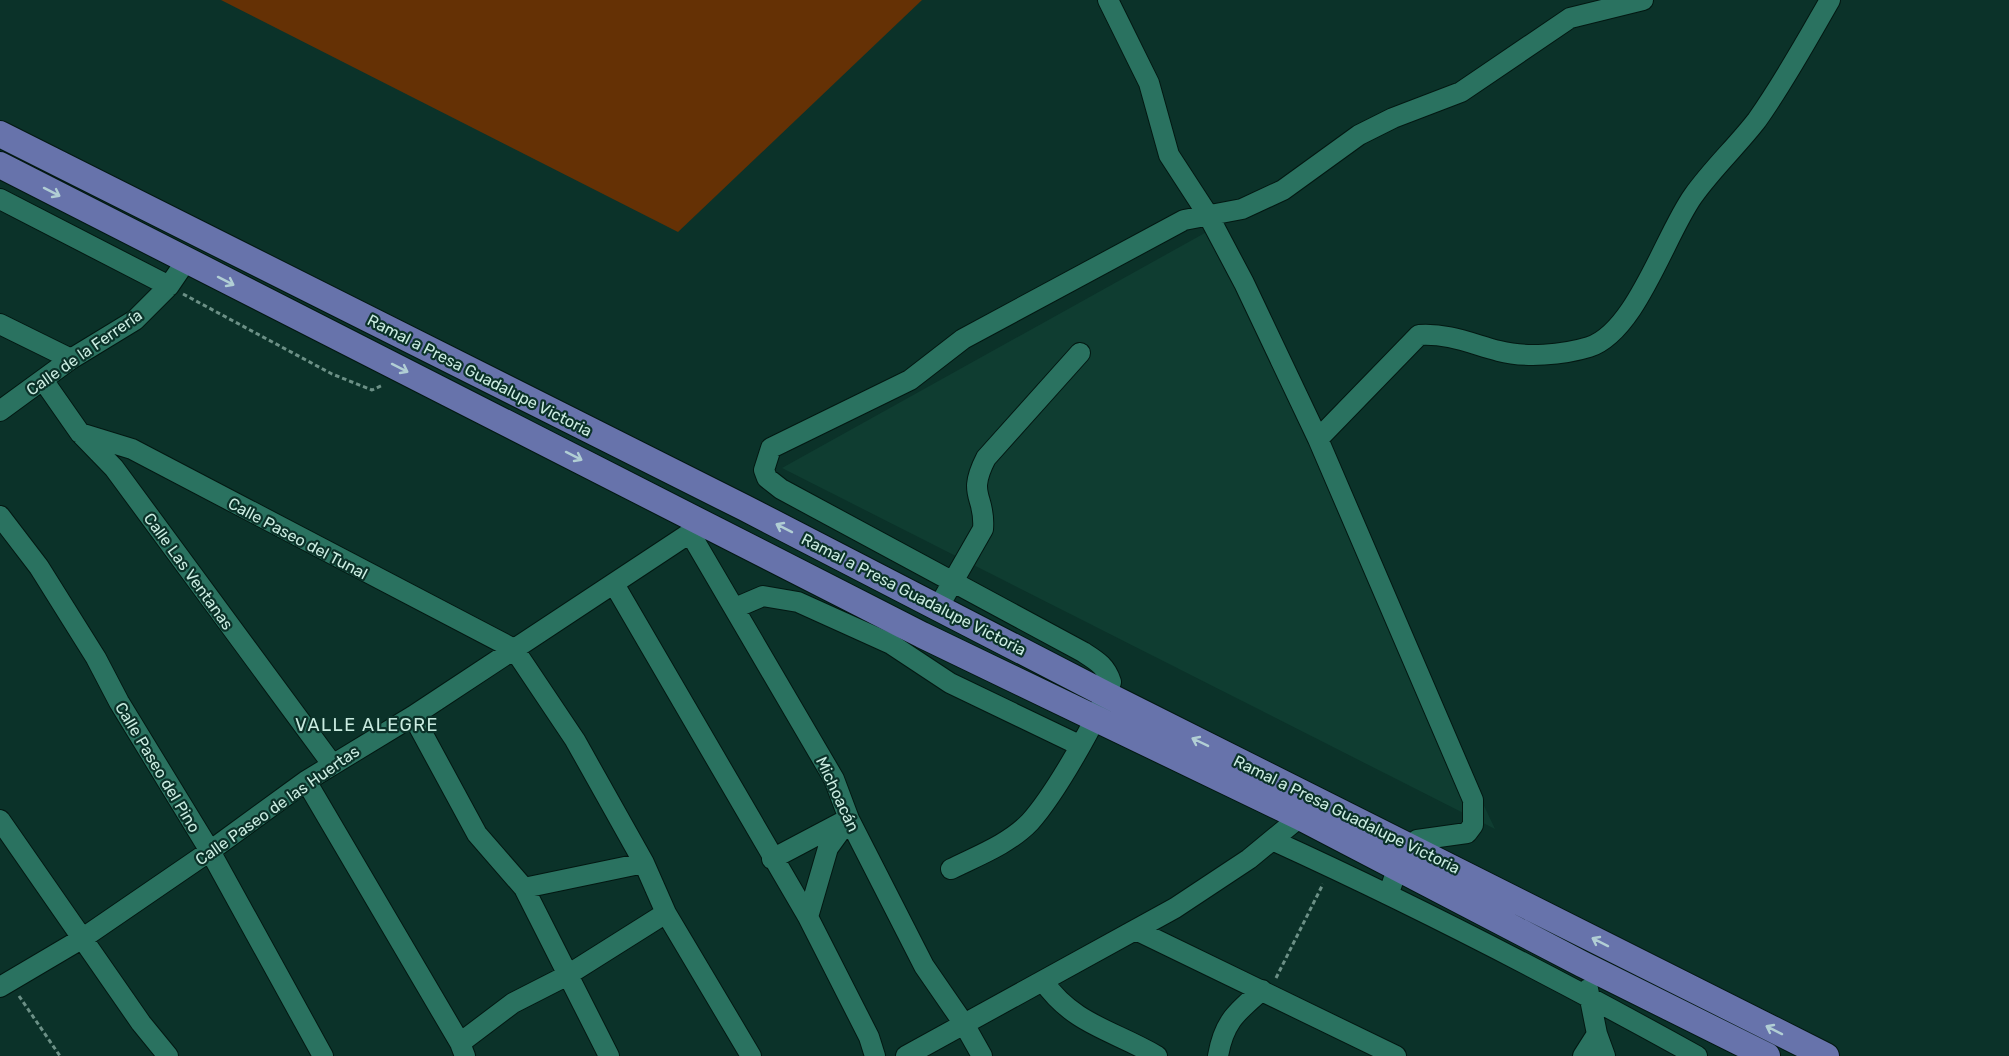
<svg xmlns="http://www.w3.org/2000/svg" width="2009" height="1056" font-family="Rubik,sans-serif">
	<style>
		.built { fill: #0f3d31 }
		.green { fill: #653105 }
		.lines { fill: none; stroke-linecap: round; stroke-linejoin: round }
		.minor-casing { stroke: #031812; stroke-width: 22 }
		.major-casing { stroke: #031812; stroke-width: 28 }
		.path { stroke: #6c9086; stroke-width: 3; stroke-dasharray: 4.5 3; stroke-linecap: butt }
		.minor { stroke: #2a7260; stroke-width: 20 }
		.major { stroke: #6773ab; stroke-width: 26 }
		.oneway { stroke: #b1ced4 }
		.labels { text-anchor: middle; stroke-width: 4.5; stroke-linejoin: round; paint-order: stroke }
		.street-label { font-size: 16px; fill: #caece1; stroke: #0b3229 }
		.neighbourhood-label { font-size: 18px; letter-spacing: 1.5px; fill: #caece1; stroke: #0b3229 }
	</style>
	<rect width="100%" height="100%" fill="#0b3229"/>
	<path class="built" d="M 1212,229 L 1495,829 L 782,468 Z"/>
	<path class="green" d="M 221,0 L 922,0 L 678,232 Z"/>
	<g class="lines">
		<g class="minor-casing">
			<path id="minor" d="M 1108,0 L 1149,83 L 1169,155 L 1208,215 L 1244,283 L 1318,439 L 1473,800 L 1473,825 L 1467,833 L 1417,840 C 1401,853 1395,875 1389,893
				M 0,199 L 169,286
				M 0,324 L 71,359
				M 43,380 L 80,433 L 114,468 L 332,764
				M 0,411 L 71,359 L 135,320 L 169,286 L 186,261
				M 80,433 L 132,449 L 514,649 L 575,740 L 644,863 L 666,913 L 751,1056
				M 1318,439 L 1419,335 C 1448,333 1472,344 1499,351 C 1525,358 1563,355 1589,347 C 1636,332 1665,235 1693,196 C 1712,169 1737,146 1757,120 C 1784,82 1807,40 1830,0
				M 0,516 L 39,567 L 96,658 L 119,702 L 210,851 L 323,1056
				M 690,533 L 834,779 L 849,819 L 924,966 L 964,1024 L 982,1056
				M 614,584 L 808,917 L 869,1037 L 875,1056
				M 939,606 L 983,529 C 986,495 966,497 986,458 L 1080,353
				M 735,608 L 763,596 L 798,602 L 891,644 L 950,683 L 1079,745
				M 413,716 L 477,834 L 524,888 L 609,1056
				M 306,781 L 460,1043 L 465,1056
				M 0,820 L 141,1023 L 168,1056
				M 1272,840 C 1417,906 1558,979 1697,1056
				M 772,859 L 844,821
				M 951,869 C 977,856 1009,844 1030,822 C 1055,794 1099,718 1111,682 C 1106,666 1097,661 1083,652 L 781,489 L 767,478 L 764,470 L 771,448 L 910,380 L 963,339 L 1184,220 L 1242,209 L 1283,190 L 1359,135 L 1393,118 L 1461,92 L 1570,18 L 1643,0
				M 524,888 L 644,863
				M 808,917 L 828,848 L 849,819
				M 1136,930 L 1396,1056
				M 1043,981 C 1074,1025 1113,1030 1157,1056
				M 0,987 L 83,938 L 210,851 L 306,781 L 413,716 L 690,533 L 702,521
				M 1588,989 L 1597,1034 L 1605,1056
				M 460,1043 L 513,1003 L 566,976 L 666,913
				M 906,1056 L 1175,908 L 1249,859 L 1300,817
				M 1218,1056 C 1224,1021 1237,1012 1262,990
				M 1583,1056 L 1597,1034"/>
		</g>
		<g class="major-casing">
			<path id="major" d="M 0,134 L 745,508 L 1107,695 L 1826,1056
				M 0,165 L 922,635 L 1300,817 L 1582,964 L 1767,1056"/>
		</g>
		<path class="path" d="M 183,294 L 332,374 L 372,390 L 383,385
			M 1276,978 L 1323,884
			M 19,996 L 60,1056"/>
		<use href="#minor" class="minor"/>
		<use href="#major" class="major"/>
	</g>
	<defs><path id="oneway-shaft" d="M-6 0H5M1.5-3L5.5 0L1.5 3" fill="none" stroke-width="1.6" stroke-linecap="round" stroke-linejoin="round" transform="scale(1.5)"/></defs>
	<g class="oneway">
		<use href="#oneway-shaft" transform="translate(52 192) rotate(27)"/>
		<use href="#oneway-shaft" transform="translate(226 281) rotate(27)"/>
		<use href="#oneway-shaft" transform="translate(400 368) rotate(27)"/>
		<use href="#oneway-shaft" transform="translate(574 456) rotate(27)"/>
		<use href="#oneway-shaft" transform="translate(784 528) rotate(-153)"/>
		<use href="#oneway-shaft" transform="translate(1200 742) rotate(-154)"/>
		<use href="#oneway-shaft" transform="translate(1600 942) rotate(-153)"/>
		<use href="#oneway-shaft" transform="translate(1774 1030) rotate(-153)"/>
	</g>
	<g class="labels">
		<g class="street-label">
			<text transform="translate(84 352) rotate(-35)" y="6">Calle de la Ferrería</text>
			<text transform="translate(480 375) rotate(27)" y="6">Ramal a Presa Guadalupe Victoria</text>
			<text transform="translate(298 538) rotate(28)" y="6">Calle Paseo del Tunal</text>
			<text transform="translate(189 571) rotate(54)" y="6">Calle Las Ventanas</text>
			<text transform="translate(914 594) rotate(27)" y="6">Ramal a Presa Guadalupe Victoria</text>
			<text transform="translate(158 767) rotate(59)" y="6">Calle Paseo del Pino</text>
			<text transform="translate(838 794) rotate(65)" y="6">Michoacán</text>
			<text transform="translate(277 805) rotate(-35)" y="6">Calle Paseo de las Huertas</text>
			<text transform="translate(1347 814) rotate(26)" y="6">Ramal a Presa Guadalupe Victoria</text>
		</g>
		<g class="neighbourhood-label">
			<text x="367" y="731">VALLE ALEGRE</text>
		</g>
	</g>
</svg>
